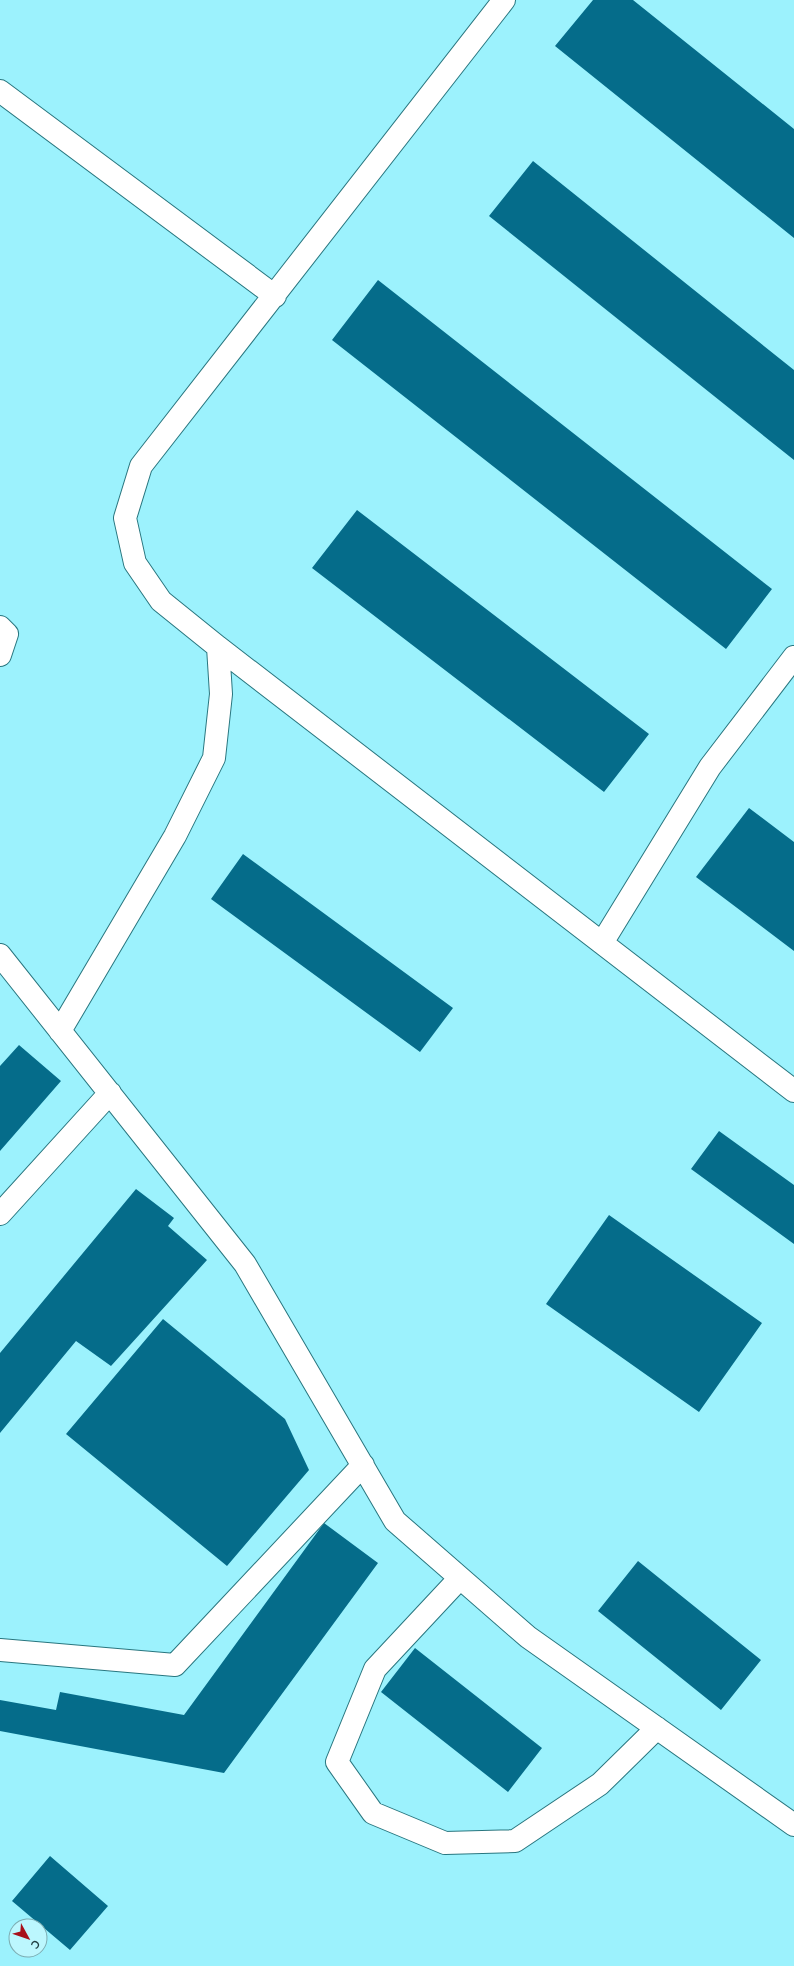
<svg xmlns="http://www.w3.org/2000/svg" width="794" height="1966" font-family="'Nunito Sans',sans-serif">
	<style>
		.built { fill: #9cf2fd; fill-rule: evenodd }
		.building { fill: #056c8a }
		.lines { fill: none; stroke-linecap: round; stroke-linejoin: round }
		.minor-casing { stroke: #29767f; stroke-width: 24 }
		.minor { stroke: #fff; stroke-width: 22 }
	</style>
	<rect width="100%" height="100%" fill="#bcf7fe"/>
	<path class="built" d="M 0,0 L 794,0 L 794,1966 L 0,1966 ZM 16,1926 L 40,1926 L 40,1950 L 16,1950 Z"/>
	<path class="building" d="M 593,0 L 633,0 L 794,129 L 794,238 L 555,46 Z
		M 533,161 L 794,370 L 794,460 L 489,216 Z
		M 378,280 L 772,589 L 726,649 L 332,340 Z
		M 357,510 L 649,734 L 604,792 L 312,568 Z
		M 749,808 L 794,842 L 794,951 L 696,877 Z
		M 243,854 L 453,1008 L 420,1052 L 211,899 Z
		M 19,1045 L 61,1081 L 0,1151 L 0,1066 Z
		M 719,1131 L 794,1185 L 794,1244 L 691,1169 Z
		M 136,1189 L 174,1218 L 168,1226 L 207,1260 L 111,1366 L 76,1341 L 0,1433 L 0,1353 Z
		M 609,1215 L 762,1323 L 699,1412 L 546,1304 Z
		M 163,1319 L 285,1419 L 309,1470 L 227,1566 L 66,1434 Z
		M 324,1523 L 378,1563 L 224,1773 L 0,1731 L 0,1700 L 56,1710 L 60,1692 L 184,1715 Z
		M 638,1561 L 761,1660 L 721,1710 L 598,1611 Z
		M 415,1648 L 542,1748 L 508,1792 L 381,1692 Z
		M 50,1856 L 108,1906 L 70,1950 L 12,1901 Z"/>
	<g class="lines">
		<g class="minor-casing">
			<path id="minor" d="M 504,0 L 141,466 L 125,518 L 135,563 L 161,601 L 218,647 L 794,1091
				M 0,91 L 275,296
				M 0,627 L 7,634 L 0,655
				M 602,943 L 710,767 L 794,657
				M 0,955 L 245,1264 L 395,1521 L 528,1637 L 794,1825
				M 60,1031 L 175,836 L 214,758 L 221,694 L 218,647
				M 0,1214 L 110,1093
				M 460,1578 L 375,1669 L 337,1762 L 373,1813 L 445,1843 L 515,1841 L 600,1784 L 657,1728
				M 0,1650 L 175,1665 L 363,1465"/>
		</g>
		<use href="#minor" class="minor"/>
	</g>
	<g transform="translate(28 1938) rotate(130)"><circle r="19" fill="#bcf7fe" stroke="#7dadb2"/>
	<path d="M0-3L7 15L0 10L-7 15Z" fill="#a7111b"/>
	<text y="-6" font-size="11" font-weight="bold" text-anchor="middle" fill="#1e3d41">С</text>
	</g>
</svg>
